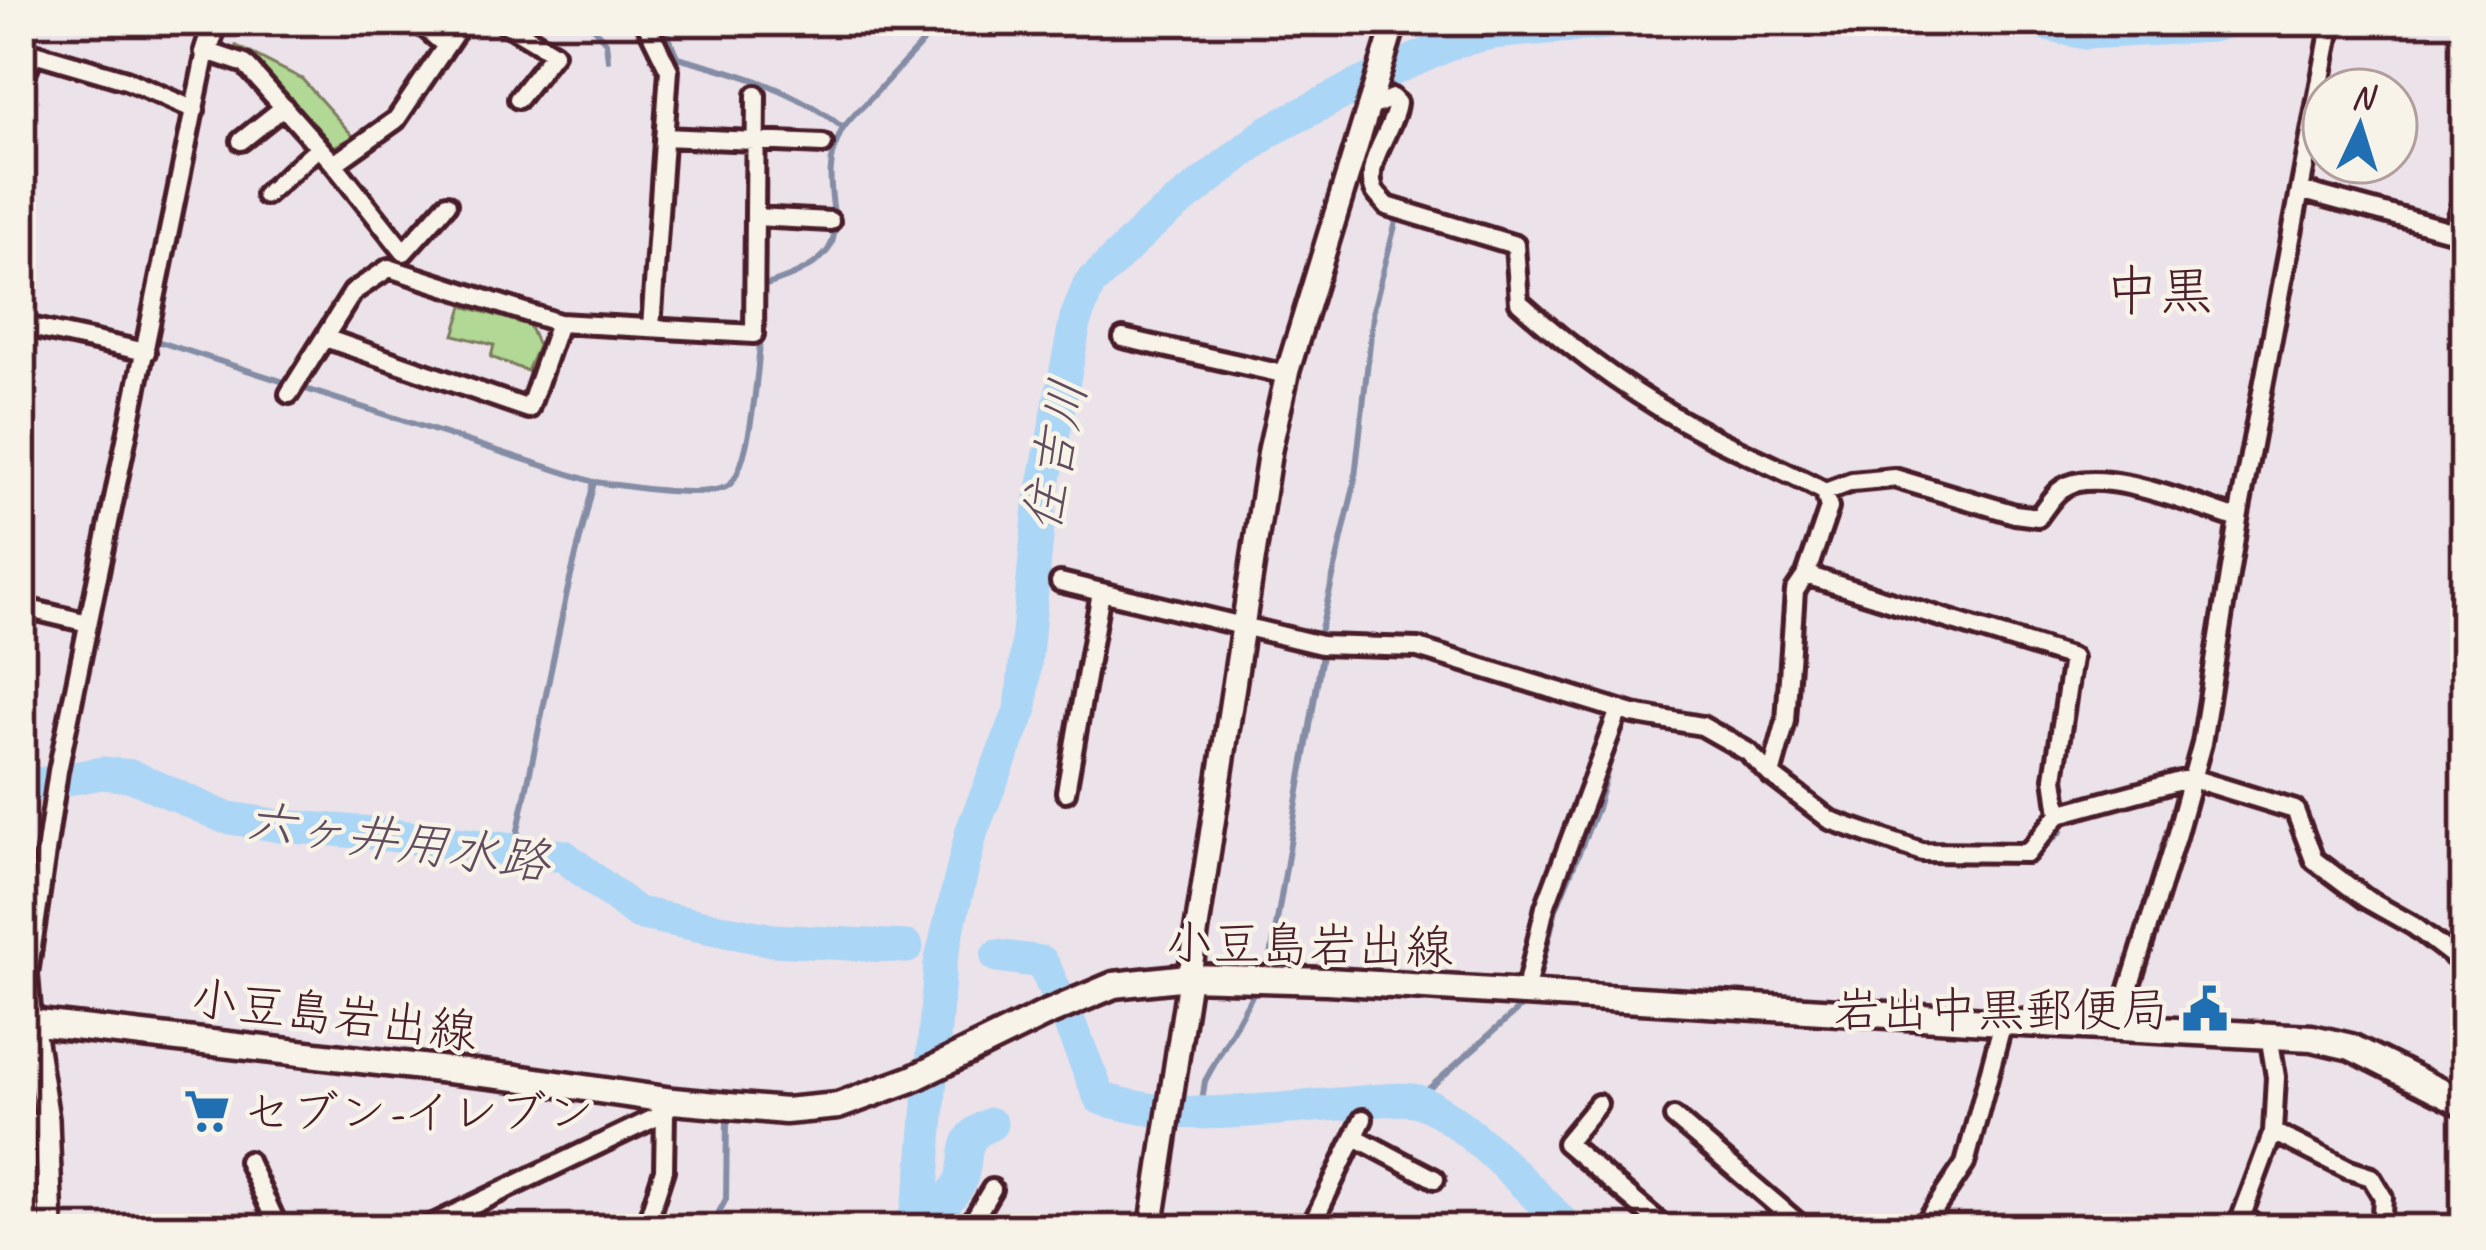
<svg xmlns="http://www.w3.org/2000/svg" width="2486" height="1250" font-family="Caveat,'Klee One',sans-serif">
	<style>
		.green { fill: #b1d894; stroke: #7e7c60; stroke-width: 3 }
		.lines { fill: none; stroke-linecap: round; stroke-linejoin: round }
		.stream { stroke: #848da5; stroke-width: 6 }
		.river { stroke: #abd6f6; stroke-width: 33 }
		.minor-casing { stroke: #4a1f2b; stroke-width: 26 }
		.tertiary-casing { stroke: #4a1f2b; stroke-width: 30 }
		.secondary-casing { stroke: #4a1f2b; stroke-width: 33 }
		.minor { stroke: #f7f3e8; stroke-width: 16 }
		.tertiary { stroke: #f7f3e8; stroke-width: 21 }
		.secondary { stroke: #f7f3e8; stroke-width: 24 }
		.labels { text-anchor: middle; stroke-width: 9; stroke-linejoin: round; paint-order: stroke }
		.street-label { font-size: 48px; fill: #4a1f2b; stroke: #f7f3e8 }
		.poi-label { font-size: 48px; fill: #4a1f2b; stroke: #f7f3e8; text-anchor: end }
		.water-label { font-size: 51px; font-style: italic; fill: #624d5e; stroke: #f7f3e8 }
		.quarter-label { font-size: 54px; fill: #4a1f2b; stroke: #f7f3e8 }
	</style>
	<rect width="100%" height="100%" fill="#ece2e9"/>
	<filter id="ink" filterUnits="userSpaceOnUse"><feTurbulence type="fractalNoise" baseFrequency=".00833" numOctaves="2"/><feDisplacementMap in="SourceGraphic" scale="24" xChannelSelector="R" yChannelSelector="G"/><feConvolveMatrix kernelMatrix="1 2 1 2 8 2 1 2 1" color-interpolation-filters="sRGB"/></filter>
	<g filter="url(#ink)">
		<path class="green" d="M 235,45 L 302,79 L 354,137 L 331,148 Z
			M 463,306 L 529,325 L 538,346 L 527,371 L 491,357 L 494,345 L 454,335 Z"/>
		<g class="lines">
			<path class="stream" d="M 587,21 L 606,42 L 608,60
				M 662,21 L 677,57 C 735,72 796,89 843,128
				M 160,342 L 594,482
				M 1692,732 L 1732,751 L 1757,772
				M 1835,830 L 1859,841 L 1890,849
				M 514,850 L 567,592 L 594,482 C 626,486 699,499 726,487 C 755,474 762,318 763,286 C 887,249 804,208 841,132 C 848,119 862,108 872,97 C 895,72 919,46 943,21
				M 2022,860 L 2031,860 L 2061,831
				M 1265,971 L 1270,962 L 1322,655 L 1320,633 L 1354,486 L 1374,307 L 1398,214
				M 1539,979 L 1556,909 L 1597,808 L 1616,741
				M 1416,1100 L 1523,1005
				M 1200,1115 L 1205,1081 L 1256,988
				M 710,1229 L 726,1199 L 727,1119"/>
			<path class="river" d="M 2027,21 L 2086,33 L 2211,26 L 2229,21
				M 21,782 L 40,784 L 102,773 L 132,776 L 224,817 L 280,826 L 373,833 L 564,856 L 637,913 L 772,940 L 907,947
				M 997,956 L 1042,962 L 1056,992
				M 1069,1022 L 1100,1098 C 1178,1123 1259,1110 1339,1104 C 1362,1103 1390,1097 1413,1100 C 1454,1107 1538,1198 1569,1229
				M 912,1229 L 923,1180 L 940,964 L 972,830 L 1021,709 L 1040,505 L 1076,318 L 1089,285 L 1150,225 L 1269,131 L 1360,84 L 1458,41 L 1491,33 L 1628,21
				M 921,1229 C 931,1216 954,1196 960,1182 C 971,1155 956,1139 991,1124"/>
			<g class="minor-casing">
				<path id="minor" d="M 417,21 L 446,46
					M 501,21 L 554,53 L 518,99
					M 645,21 L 669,70 L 651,328
					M 1361,21 L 1392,31
					M 21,72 L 26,73 L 34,53 L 126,80 L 195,110
					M 1369,108 L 1392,98 L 1397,103 C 1394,130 1363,162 1374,190 C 1377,196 1383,200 1387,206 L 1515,245 L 1519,302 C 1577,354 1639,399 1708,435 C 1747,455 1787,471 1825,492 L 1829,508 L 1806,575 L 2072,658 L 2054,778 L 2059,814
					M 664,137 L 823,144
					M 241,141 L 284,107
					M 334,164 L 396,120 L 463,21
					M 2300,190 L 2465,235
					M 265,195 L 319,147
					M 755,217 L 830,221
					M 2452,231 L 2465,193
					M 21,325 L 146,352
					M 325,338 L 529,409 L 559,323
					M 1123,338 L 1287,375
					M 289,394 L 353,292 L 389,268 L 559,323 L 754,334 L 756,95
					M 1825,492 L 1852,482 L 1894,478 L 2015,514 L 2038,517 C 2045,508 2053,494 2063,488 C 2099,464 2199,507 2238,519
					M 1060,582 L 1321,645 L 1418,648 L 1633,714 L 1702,726 L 1748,752 L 1771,775 L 1830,820 L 1922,852 L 2027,853 L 2059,814 L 2191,778 L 2295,810 L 2314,860 L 2366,899 L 2414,926 L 2465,965
					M 21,607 L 88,623
					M 1771,775 L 1786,721 L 1795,591 L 1806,575
					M 1066,792 L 1101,592
					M 1525,993 L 1545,907 L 1619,710
					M 32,1022 L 28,974 L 58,771 L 206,51 L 245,64 L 334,164 L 404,252 L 447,204
					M 2117,1027 L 2176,837 L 2202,743 L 2238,519 L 2332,21
					M 1598,1104 L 1566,1143 L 1667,1229
					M 1674,1117 L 1805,1229
					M 21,1123 L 47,1123
					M 2273,1132 L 2349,1170 L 2371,1177 L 2383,1197 L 2381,1229
					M 1355,1137 L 1435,1179
					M 248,1161 L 279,1229
					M 2242,1217 L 2264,1229
					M 423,1229 L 665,1113 L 673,1101
					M 645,1229 L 664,1170 L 665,1113
					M 968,1229 L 992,1189
					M 1310,1229 L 1363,1119
					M 1921,1229 L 1965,1164 L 2003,1022
					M 2237,1229 L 2273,1132 L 2276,1077 L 2269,1035"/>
			</g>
			<g class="tertiary-casing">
				<path id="tertiary" d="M 206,51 L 216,21
					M 32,1022 L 47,1119 L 51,1229
					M 1151,1229 L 1270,450 L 1288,370 L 1395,21"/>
			</g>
			<g class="secondary-casing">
				<path id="secondary" d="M 21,1021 L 517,1078 L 673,1101 L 785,1111 L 838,1106 L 912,1079 L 1043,1015 L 1114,985 L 1188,977 L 1327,981 L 2003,1022 L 2312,1038 L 2351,1047 L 2465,1104"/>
			</g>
			<use href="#minor" class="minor"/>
			<use href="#tertiary" class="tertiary"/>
			<use href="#secondary" class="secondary"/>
		</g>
	</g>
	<defs>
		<g id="civic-bare" transform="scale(3.6)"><path d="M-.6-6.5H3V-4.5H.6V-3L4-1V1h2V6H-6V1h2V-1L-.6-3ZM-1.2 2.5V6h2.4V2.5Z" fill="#1f6fb2" stroke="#f7f3e8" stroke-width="2.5" paint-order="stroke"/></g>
		<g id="supermarket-bare" transform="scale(3.6)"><path d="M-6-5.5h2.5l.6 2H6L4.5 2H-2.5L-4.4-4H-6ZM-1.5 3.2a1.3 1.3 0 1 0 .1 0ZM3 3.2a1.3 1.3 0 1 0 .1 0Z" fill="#1f6fb2" stroke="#f7f3e8" stroke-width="2.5" paint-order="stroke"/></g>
	</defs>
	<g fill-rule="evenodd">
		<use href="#civic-bare" x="2205" y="1009"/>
		<use href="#supermarket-bare" x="207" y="1111"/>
	</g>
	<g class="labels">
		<g class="street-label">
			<text transform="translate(1309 944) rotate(1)" y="17">小豆島岩出線</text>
			<text transform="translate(334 1014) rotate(7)" y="17">小豆島岩出線</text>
		</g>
		<g class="poi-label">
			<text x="2169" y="1026">岩出中黒郵便局</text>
			<text x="243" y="1128" text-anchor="start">セブン-イレブン</text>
		</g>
		<g class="water-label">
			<text transform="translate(1054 455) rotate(-79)" y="18">住吉川</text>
			<text transform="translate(398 840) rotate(8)" y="18">六ヶ井用水路</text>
		</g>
		<g class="quarter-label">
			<text x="2159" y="309">中黒</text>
		</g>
	</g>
	<rect width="2486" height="1250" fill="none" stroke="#f7f3e8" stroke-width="72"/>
	<rect x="36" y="36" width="2414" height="1178" fill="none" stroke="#4a1f2b" stroke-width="4.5" filter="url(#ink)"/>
	<g transform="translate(2360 126) rotate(4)"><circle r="57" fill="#f7f3e8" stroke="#b29e9c" stroke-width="3"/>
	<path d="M0-9L21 45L0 30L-21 45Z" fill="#1f6fb2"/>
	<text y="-18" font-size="33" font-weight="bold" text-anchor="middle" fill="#4a1f2b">N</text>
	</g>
</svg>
